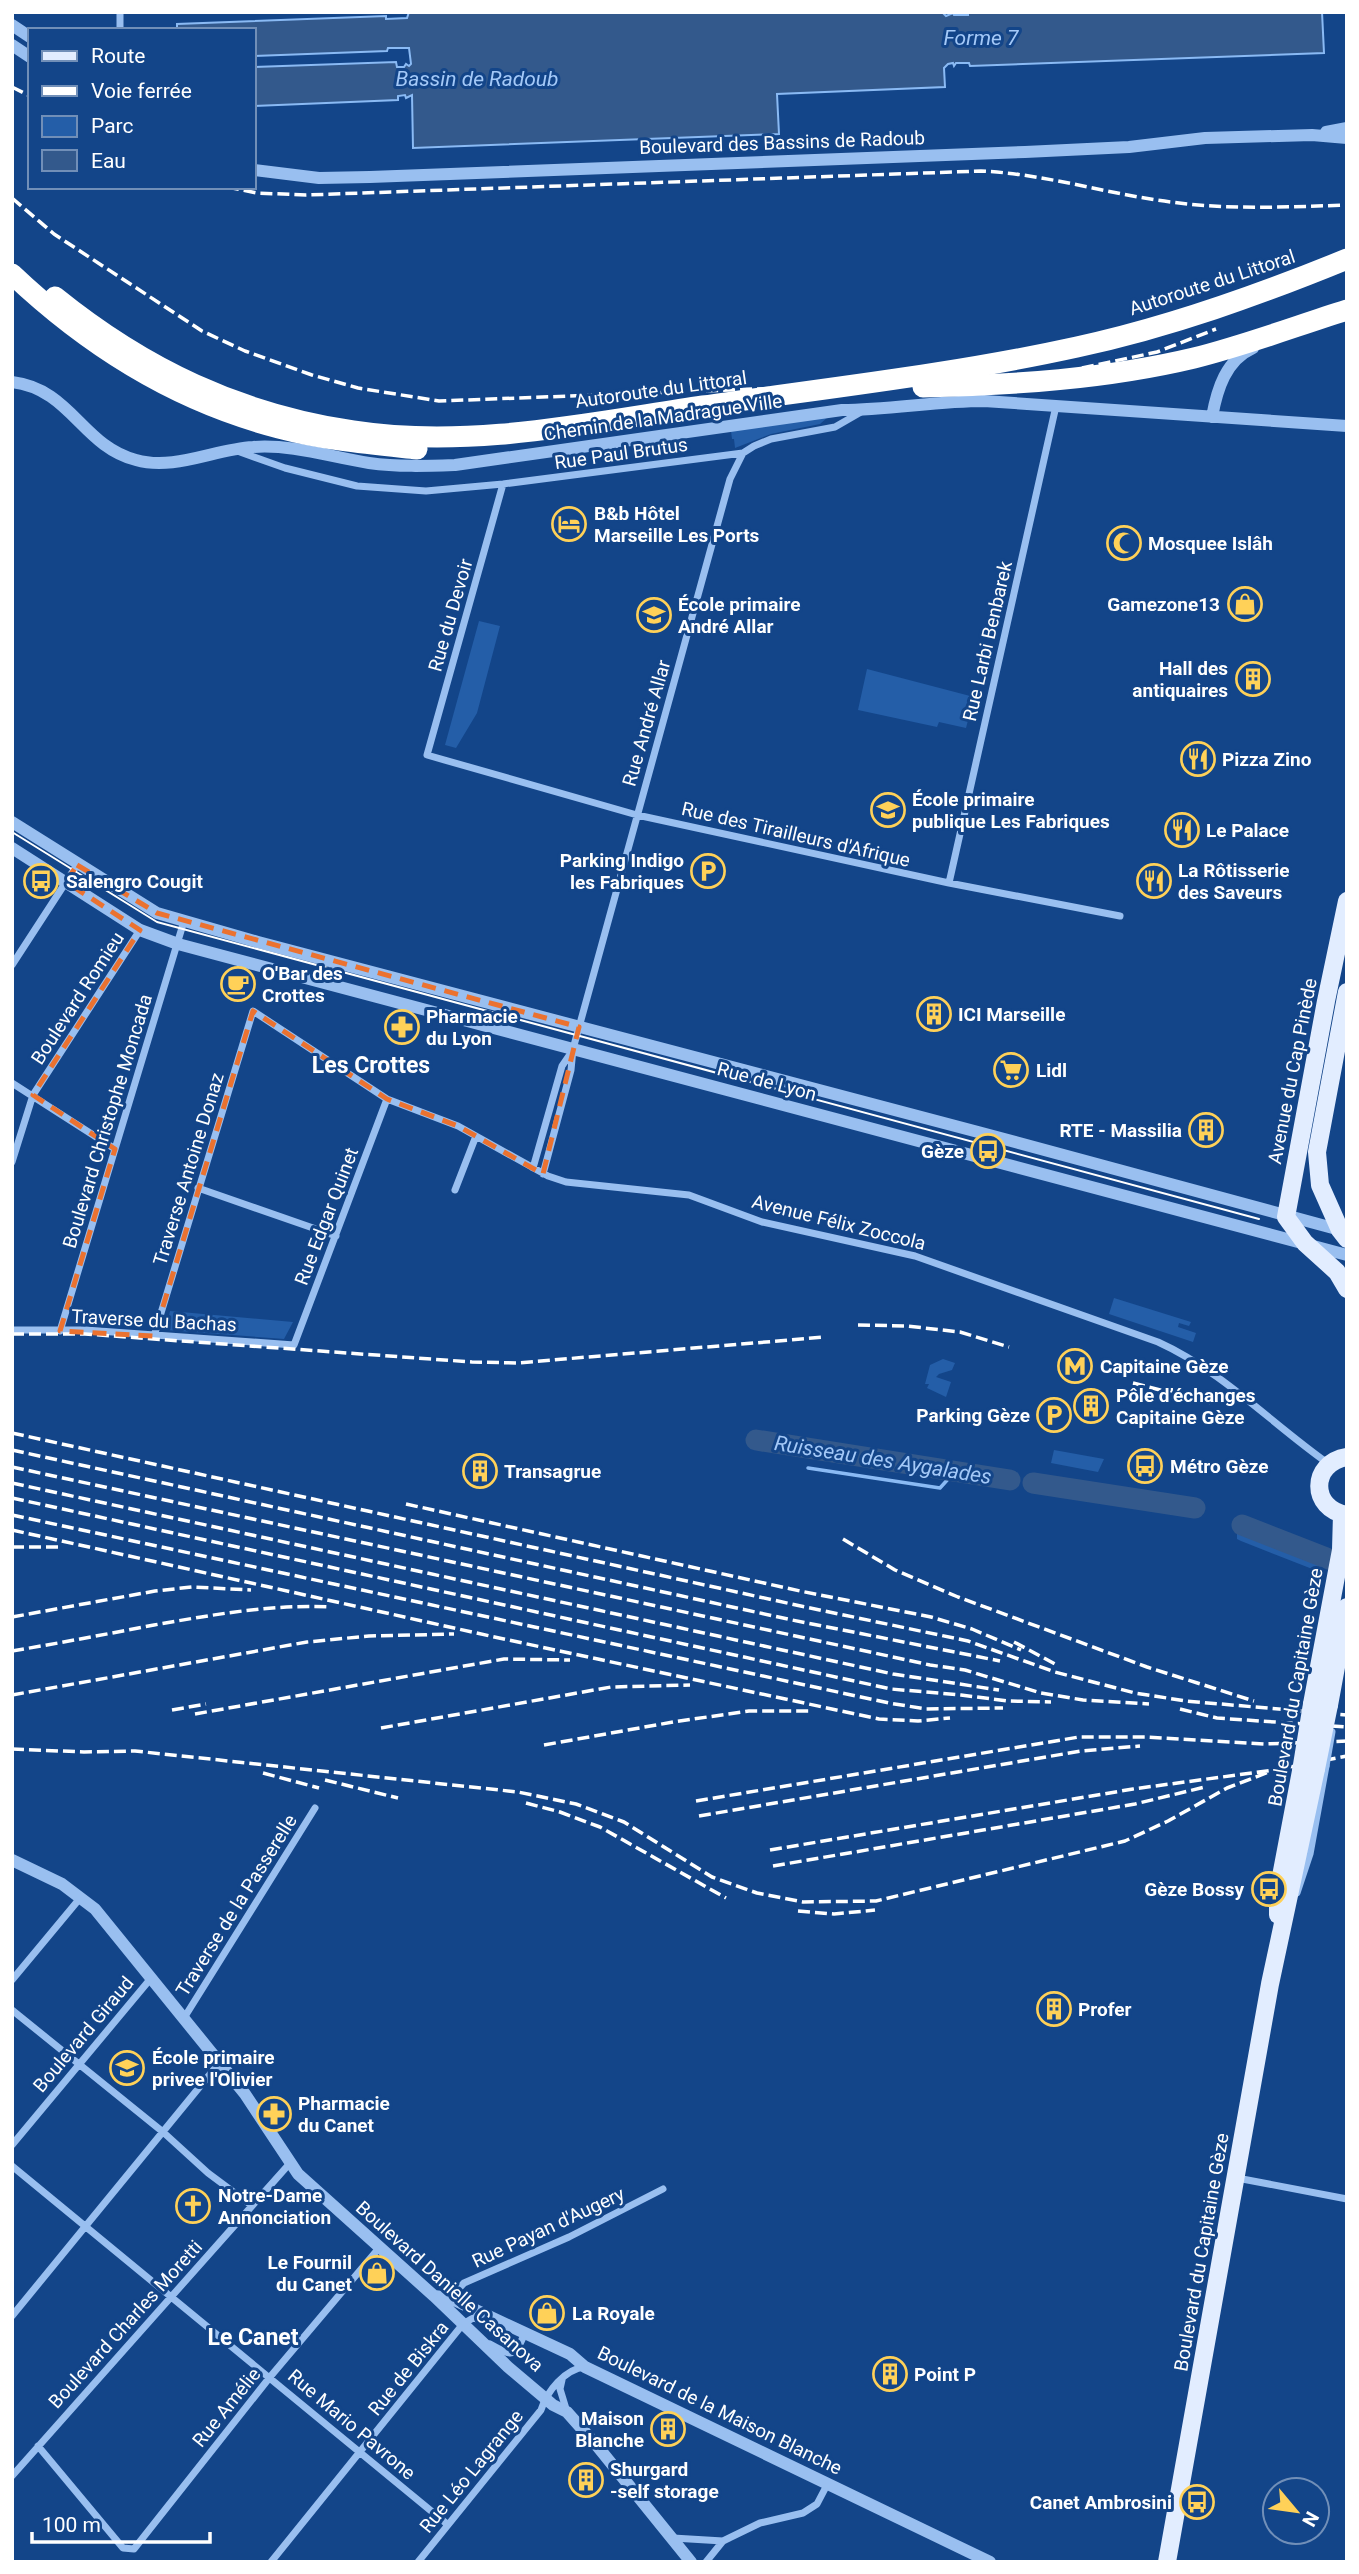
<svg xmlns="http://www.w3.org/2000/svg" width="1359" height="2574" font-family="Roboto,sans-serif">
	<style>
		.green { fill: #245ea8 }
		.water { fill: #33598c; stroke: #8abaf4; stroke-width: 2 }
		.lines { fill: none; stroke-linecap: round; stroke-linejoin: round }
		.stream { stroke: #8abaf4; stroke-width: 3.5 }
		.river { stroke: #33598c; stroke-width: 21 }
		.minor { stroke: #99bff0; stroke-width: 7 }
		.tertiary { stroke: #99bff0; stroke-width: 12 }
		.primary { stroke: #e2edff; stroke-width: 18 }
		.motorway { stroke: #fff; stroke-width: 21 }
		.tram { stroke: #fff; stroke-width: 2 }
		.rail { stroke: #fff; stroke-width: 3.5; stroke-dasharray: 12 5; stroke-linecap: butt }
		.minor-bridge { stroke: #99bff0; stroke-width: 7 }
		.primary-bridge { stroke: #e2edff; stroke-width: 18 }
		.motorway-bridge { stroke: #fff; stroke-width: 21 }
		.marked { fill: none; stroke: #eb7230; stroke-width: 5; stroke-dasharray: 14 9; stroke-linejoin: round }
		.labels { text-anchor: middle; stroke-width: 6; stroke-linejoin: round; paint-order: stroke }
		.street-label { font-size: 19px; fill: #fff; stroke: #134589 }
		.poi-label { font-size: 19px; font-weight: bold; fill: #fff; stroke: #134589; text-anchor: start }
		.water-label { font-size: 21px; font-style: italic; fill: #a4c9f8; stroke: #134589 }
		.quarter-label { font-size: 23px; font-weight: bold; fill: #fff; stroke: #134589 }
	</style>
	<rect width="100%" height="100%" fill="#134589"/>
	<path class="green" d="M 828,417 L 820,424 L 771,434 L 735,448 L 734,439 L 732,439 L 731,431 Z
		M 479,621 L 500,626 L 477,713 L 456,748 L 445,745 Z
		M 867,669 L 974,697 L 966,728 L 939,722 L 937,727 L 858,710 Z
		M 1114,1298 L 1191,1322 L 1189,1326 L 1179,1323 L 1178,1327 L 1196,1333 L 1193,1342 L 1109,1314 Z
		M 170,1311 L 293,1322 L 284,1339 L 166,1330 Z
		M 943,1359 L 955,1363 L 952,1370 L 939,1374 L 936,1377 L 951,1382 L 946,1397 L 927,1388 L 929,1384 L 925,1384 L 930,1365 Z
		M 1054,1450 L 1104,1459 L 1098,1472 L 1051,1463 Z
		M 1237,1531 L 1321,1566 L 1320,1572 L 1241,1541 L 1237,1539 Z"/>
	<path class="water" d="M 409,12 L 942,12 L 946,16 L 953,13 L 954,15 L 968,15 L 968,12 L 1322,12 L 1324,53 L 970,66 L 969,63 L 956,63 L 954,66 L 953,63 L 948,64 L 944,68 L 945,87 L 777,94 L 779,134 L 413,148 L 412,95 L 406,98 L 405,95 L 398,96 L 398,100 L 254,106 L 254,67 L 396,62 L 397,67 L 404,67 L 406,64 L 409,66 L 411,64 L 409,48 L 388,48 L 387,51 L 254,56 L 254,30 L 177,30 L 177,24 L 386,16 L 386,19 L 407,18 Z"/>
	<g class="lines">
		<path class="stream" d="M 808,1468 L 940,1488 L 949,1478 L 970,1473"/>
		<path class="river" d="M 756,1440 L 1010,1480
			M 1033,1483 L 1195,1508
			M 1242,1525 L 1347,1566"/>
		<path class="minor" d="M 120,12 L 120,30
			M 240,452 L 285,468 L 357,486 L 426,491 L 503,484 L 743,453
			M 503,484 L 427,755 L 637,815 L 949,883 L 1120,916
			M 949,883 L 1056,406
			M 12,965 L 77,865
			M 12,1083 L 115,1149
			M 12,1162 L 33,1095 L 140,930
			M 533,1168 L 562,1066 L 573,1050
			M 543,1174 L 571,1070 L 573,1049 L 730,479 L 743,453 L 754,446 L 771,439 L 835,427 L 861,412
			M 198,1188 L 336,1236
			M 455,1190 L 476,1136
			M 12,1330 L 85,1330 L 294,1345 L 387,1099
			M 60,1331 L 184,921
			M 154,1336 L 253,1011 L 387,1099 L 458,1126 L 548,1176 L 566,1182 L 689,1195 L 762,1222 L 915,1256 L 1158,1342 C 1222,1371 1272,1424 1329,1464
			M 1297,1893 L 1310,1854 L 1326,1766
			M 12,1980 L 81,1897
			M 12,2010 L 163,2132 L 208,2173 L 251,2205
			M 184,2018 L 315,1808
			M 12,2145 L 152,1977
			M 12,2166 L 447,2524
			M 1237,2178 L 1347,2199
			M 450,2298 L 464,2283 L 569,2237 L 663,2189
			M 12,2316 L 220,2062
			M 490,2344 C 513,2357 514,2358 525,2333
			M 562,2380 L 560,2389 L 567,2412
			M 38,2446 L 123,2548 L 134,2549 L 270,2377 L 379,2248
			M 12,2476 L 291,2162
			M 673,2538 L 723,2541 L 760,2523 L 803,2513 L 817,2504 L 828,2483
			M 271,2562 L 463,2324 L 473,2318 L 491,2322
			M 418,2562 L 541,2410 C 547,2391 565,2369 585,2367
			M 706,2562 L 723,2541"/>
		<path class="tertiary" d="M 12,25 L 30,37
			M 12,45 L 30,57
			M 1326,132 L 1347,128
			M 254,170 L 319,178 L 370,177 L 1025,152 L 1129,147 L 1205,138 L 1312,135 L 1347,138
			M 12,382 C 71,389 82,446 136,460 C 174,471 215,449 253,447 C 292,444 331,457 369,463 C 398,467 426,466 455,465 L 842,410 C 889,410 937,401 984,401 L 1347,426
			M 1212,417 C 1217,389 1226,360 1253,348
			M 12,822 L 157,913 L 258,942 L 978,1132 L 1344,1231
			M 12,848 L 140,930 L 178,944 L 1347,1255
			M 12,1860 L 62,1884 L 95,1909 L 245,2094 L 298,2174 L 434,2296 L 508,2367 L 553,2405 L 567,2412 L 598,2447 L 691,2562
			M 434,2296 L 450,2298 L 570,2354 L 585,2367 L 990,2562"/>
		<path class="primary" d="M 1347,901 L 1326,1001 L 1286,1217 L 1305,1243 L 1337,1272 L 1347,1289
			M 1347,992 L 1317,1152 L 1320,1185 L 1340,1230 L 1347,1239
			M 1347,1457 C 1310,1463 1310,1509 1347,1515
			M 1312,1704 L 1341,1550 L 1342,1514
			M 1329,1705 L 1347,1607
			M 1278,1915 L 1278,1892 L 1301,1771
			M 1167,2562 L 1270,1984 L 1316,1769"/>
		<path class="motorway" d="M 12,274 C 88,346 177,402 279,428 C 324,440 370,444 417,449
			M 923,387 C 1013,385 1106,379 1194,358 C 1246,345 1296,326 1347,310"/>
		<path class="tram" d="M 12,832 L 157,922 L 1259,1219"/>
		<path class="rail" d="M 12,87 L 30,96
			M 227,187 L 257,193 L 306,195 L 981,171 C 1046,174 1107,194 1171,202 C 1230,210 1288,207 1347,205
			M 12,198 L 54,234 L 202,331 L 245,351 L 312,375 L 358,388 L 439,401 L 781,388
			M 1082,368 L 1157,352 L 1216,329
			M 858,1325 L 907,1326 L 960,1332 L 1009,1347
			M 12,1334 L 85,1334 L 472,1362 L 517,1363 L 825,1337
			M 1133,1383 L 1211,1403
			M 12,1433 L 796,1605 L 968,1641 L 1055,1672 L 1135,1693 L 1186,1701 L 1347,1715
			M 12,1450 L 792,1620 L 1000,1661
			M 12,1467 L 930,1665 L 965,1670 L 1041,1693 L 1083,1700 L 1149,1704
			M 12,1483 L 893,1674 L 999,1690
			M 12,1498 L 891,1689 L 961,1695 L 1008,1701 L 1051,1702
			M 406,1504 L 800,1591 L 931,1617 L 972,1629 L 1021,1650
			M 12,1515 L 889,1703 L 926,1709 L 1003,1708
			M 12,1530 L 499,1638 L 879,1719 L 918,1721 L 950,1718
			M 843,1539 L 895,1570 L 958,1597 L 1147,1667 L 1254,1701
			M 12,1547 L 58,1547
			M 12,1617 L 155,1591 L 192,1587 L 251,1590
			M 1014,1642 L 1057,1665
			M 12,1651 C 60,1643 107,1634 154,1625 C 212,1615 271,1604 329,1607
			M 12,1695 L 307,1642 L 369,1636 L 454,1634
			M 1180,1709 L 1217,1718 L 1347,1727
			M 172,1710 L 206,1704
			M 195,1714 L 504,1659 L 570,1660
			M 381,1728 L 611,1687 L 690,1685
			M 544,1745 L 673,1722 L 749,1711 L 809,1711
			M 12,1749 L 84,1752 L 135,1751 L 518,1792 L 576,1804 L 624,1822 L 712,1877 L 757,1893 L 803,1902 L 876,1901 L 1125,1841 L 1168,1821 L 1227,1788 L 1274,1770
			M 263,1773 L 319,1788
			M 325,1780 L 398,1798
			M 696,1801 L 1079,1737 L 1146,1737 L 1264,1744 L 1347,1741
			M 526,1803 L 560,1812 L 600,1827 L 726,1898
			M 699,1816 L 1081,1751 L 1140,1746
			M 770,1850 L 1133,1789 L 1274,1770 L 1347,1756
			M 773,1866 L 1135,1804 L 1205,1787
			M 798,1911 L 834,1914 L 875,1910"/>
		<path class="minor-bridge" d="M 1326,1766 L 1332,1732"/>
		<path class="primary-bridge" d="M 1316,1769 L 1329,1705
			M 1301,1771 L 1312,1704"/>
		<path class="motorway-bridge" d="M 55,297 C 144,369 239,414 353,431 C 469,449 588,423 703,406 C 828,388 954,374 1077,347 C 1170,327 1259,295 1347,259"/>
	</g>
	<path class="marked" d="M 77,865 L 157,913 L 579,1027 L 543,1174 L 458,1126 L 387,1099 L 253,1011 L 154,1336 L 60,1331 L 115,1149 L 33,1095 L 140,930 L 66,882 Z"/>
	<defs>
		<g id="hotel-ring" transform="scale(1.75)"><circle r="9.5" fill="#134589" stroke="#ffd158" stroke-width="1.5"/><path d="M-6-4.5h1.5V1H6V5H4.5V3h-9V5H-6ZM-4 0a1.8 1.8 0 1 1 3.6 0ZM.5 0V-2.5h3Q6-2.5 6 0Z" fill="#ffd158"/></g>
		<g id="mosque-ring" transform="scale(1.75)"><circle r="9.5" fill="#134589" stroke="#ffd158" stroke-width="1.5"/><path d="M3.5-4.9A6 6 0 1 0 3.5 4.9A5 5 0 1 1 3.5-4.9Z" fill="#ffd158"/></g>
		<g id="shop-ring" transform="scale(1.75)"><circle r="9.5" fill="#134589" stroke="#ffd158" stroke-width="1.5"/><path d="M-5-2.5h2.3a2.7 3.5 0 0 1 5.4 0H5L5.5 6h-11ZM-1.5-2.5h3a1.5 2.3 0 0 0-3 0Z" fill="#ffd158"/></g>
		<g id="school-ring" transform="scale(1.75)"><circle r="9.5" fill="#134589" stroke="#ffd158" stroke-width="1.5"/><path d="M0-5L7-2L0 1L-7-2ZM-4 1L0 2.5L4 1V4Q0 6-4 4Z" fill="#ffd158"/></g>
		<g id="building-ring" transform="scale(1.75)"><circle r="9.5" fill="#134589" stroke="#ffd158" stroke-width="1.5"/><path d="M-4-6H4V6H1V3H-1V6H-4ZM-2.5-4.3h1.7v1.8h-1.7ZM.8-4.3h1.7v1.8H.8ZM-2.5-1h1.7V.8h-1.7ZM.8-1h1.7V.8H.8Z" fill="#ffd158"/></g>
		<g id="restaurant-ring" transform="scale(1.75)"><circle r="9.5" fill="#134589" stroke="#ffd158" stroke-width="1.5"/><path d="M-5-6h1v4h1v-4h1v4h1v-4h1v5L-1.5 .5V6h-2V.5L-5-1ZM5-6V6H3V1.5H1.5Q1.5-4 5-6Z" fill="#ffd158"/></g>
		<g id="parking-ring" transform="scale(1.75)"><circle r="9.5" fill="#134589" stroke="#ffd158" stroke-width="1.5"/><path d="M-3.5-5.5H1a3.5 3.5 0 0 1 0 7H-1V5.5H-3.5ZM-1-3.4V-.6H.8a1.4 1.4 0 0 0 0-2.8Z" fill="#ffd158"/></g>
		<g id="bus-ring" transform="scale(1.75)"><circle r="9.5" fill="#134589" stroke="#ffd158" stroke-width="1.5"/><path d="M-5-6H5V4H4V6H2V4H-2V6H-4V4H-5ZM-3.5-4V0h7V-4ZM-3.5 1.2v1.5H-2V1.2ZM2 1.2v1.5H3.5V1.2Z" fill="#ffd158"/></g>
		<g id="cafe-ring" transform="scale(1.75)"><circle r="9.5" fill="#134589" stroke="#ffd158" stroke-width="1.5"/><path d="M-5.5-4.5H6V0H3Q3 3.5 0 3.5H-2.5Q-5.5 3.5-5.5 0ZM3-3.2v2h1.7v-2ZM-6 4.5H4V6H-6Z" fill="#ffd158"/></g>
		<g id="pharmacy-ring" transform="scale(1.75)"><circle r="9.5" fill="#134589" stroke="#ffd158" stroke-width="1.5"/><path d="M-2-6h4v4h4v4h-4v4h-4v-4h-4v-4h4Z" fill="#ffd158"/></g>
		<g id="supermarket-ring" transform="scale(1.75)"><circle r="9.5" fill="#134589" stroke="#ffd158" stroke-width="1.5"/><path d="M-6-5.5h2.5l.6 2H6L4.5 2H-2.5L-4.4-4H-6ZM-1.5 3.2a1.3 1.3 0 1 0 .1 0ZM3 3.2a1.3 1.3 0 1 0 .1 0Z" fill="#ffd158"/></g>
		<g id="metro-ring" transform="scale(1.75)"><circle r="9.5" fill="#134589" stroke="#ffd158" stroke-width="1.5"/><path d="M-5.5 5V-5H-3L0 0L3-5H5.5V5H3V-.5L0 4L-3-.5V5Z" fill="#ffd158"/></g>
		<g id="church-ring" transform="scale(1.75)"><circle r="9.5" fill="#134589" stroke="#ffd158" stroke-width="1.5"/><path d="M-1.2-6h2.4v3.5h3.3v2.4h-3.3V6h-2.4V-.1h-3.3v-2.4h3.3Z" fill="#ffd158"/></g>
	</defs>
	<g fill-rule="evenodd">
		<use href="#hotel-ring" x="569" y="524"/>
		<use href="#mosque-ring" x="1124" y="543"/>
		<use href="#shop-ring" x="1245" y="604"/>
		<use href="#school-ring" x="654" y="615"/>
		<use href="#building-ring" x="1253" y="679"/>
		<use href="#restaurant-ring" x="1198" y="759"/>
		<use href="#school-ring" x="888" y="810"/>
		<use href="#restaurant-ring" x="1182" y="830"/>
		<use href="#parking-ring" x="708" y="871"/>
		<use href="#bus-ring" x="41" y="881"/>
		<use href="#restaurant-ring" x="1154" y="881"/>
		<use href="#cafe-ring" x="238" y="984"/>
		<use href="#building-ring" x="934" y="1014"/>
		<use href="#pharmacy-ring" x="402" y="1027"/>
		<use href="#supermarket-ring" x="1011" y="1070"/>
		<use href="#building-ring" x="1206" y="1130"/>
		<use href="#bus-ring" x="988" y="1151"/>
		<use href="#metro-ring" x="1075" y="1366"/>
		<use href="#building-ring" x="1091" y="1406"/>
		<use href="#parking-ring" x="1054" y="1415"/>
		<use href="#bus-ring" x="1145" y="1466"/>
		<use href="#building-ring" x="480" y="1471"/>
		<use href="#bus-ring" x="1269" y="1889"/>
		<use href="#building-ring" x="1054" y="2009"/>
		<use href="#school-ring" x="127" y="2068"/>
		<use href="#pharmacy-ring" x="274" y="2114"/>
		<use href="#church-ring" x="193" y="2206"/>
		<use href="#shop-ring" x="377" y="2273"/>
		<use href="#shop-ring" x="547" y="2313"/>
		<use href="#building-ring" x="890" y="2374"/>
		<use href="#building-ring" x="668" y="2429"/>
		<use href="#building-ring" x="586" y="2480"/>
		<use href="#bus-ring" x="1197" y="2502"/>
	</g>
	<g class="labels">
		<g class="street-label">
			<text transform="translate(782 142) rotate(-2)" y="7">Boulevard des Bassins de Radoub</text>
			<text transform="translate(1212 282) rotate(-18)" y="7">Autoroute du Littoral</text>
			<text transform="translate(661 389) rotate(-8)" y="7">Autoroute du Littoral</text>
			<text transform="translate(663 417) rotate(-8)" y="7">Chemin de la Madrague Ville</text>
			<text transform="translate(621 453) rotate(-8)" y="7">Rue Paul Brutus</text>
			<text transform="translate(450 615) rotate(-74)" y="7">Rue du Devoir</text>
			<text transform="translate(987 641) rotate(-77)" y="7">Rue Larbi Benbarek</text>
			<text transform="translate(646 723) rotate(-74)" y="7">Rue André Allar</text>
			<text transform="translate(796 834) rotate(13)" y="7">Rue des Tirailleurs d'Afrique</text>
			<text transform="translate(77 998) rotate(-57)" y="7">Boulevard Romieu</text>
			<text transform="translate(1292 1071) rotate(-79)" y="7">Avenue du Cap Pinède</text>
			<text transform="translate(767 1081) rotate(15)" y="7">Rue de Lyon</text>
			<text transform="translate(107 1121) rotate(-73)" y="7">Boulevard Christophe Moncada</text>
			<text transform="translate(188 1169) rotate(-73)" y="7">Traverse Antoine Donaz</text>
			<text transform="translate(326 1216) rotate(-69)" y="7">Rue Edgar Quinet</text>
			<text transform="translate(839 1222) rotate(14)" y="7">Avenue Félix Zoccola</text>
			<text transform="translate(154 1320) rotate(3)" y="7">Traverse du Bachas</text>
			<text transform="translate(1295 1687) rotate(-80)" y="7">Boulevard du Capitaine Gèze</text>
			<text transform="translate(236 1905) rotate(-58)" y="7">Traverse de la Passerelle</text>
			<text transform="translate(83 2034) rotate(-50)" y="7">Boulevard Giraud</text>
			<text transform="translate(548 2227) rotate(-25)" y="7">Rue Payan d'Augery</text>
			<text transform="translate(1201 2252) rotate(-80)" y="7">Boulevard du Capitaine Gèze</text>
			<text transform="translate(450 2286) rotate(42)" y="7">Boulevard Danielle Casanova</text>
			<text transform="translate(125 2324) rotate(-48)" y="7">Boulevard Charles Moretti</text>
			<text transform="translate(408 2368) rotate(-51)" y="7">Rue de Biskra</text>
			<text transform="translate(226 2407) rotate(-51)" y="7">Rue Amélie</text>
			<text transform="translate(720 2410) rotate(26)" y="7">Boulevard de la Maison Blanche</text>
			<text transform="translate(352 2424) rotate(40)" y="7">Rue Mario Pavrone</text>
			<text transform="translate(471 2471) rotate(-51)" y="7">Rue Léo Lagrange</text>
		</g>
		<g class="poi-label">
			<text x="594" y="520">B&amp;b Hôtel<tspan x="594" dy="22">Marseille Les Ports</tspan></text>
			<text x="1148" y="550">Mosquee Islâh</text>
			<text x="678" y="611">École primaire<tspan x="678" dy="22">André Allar</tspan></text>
			<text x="1220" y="611" text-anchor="end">Gamezone13</text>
			<text x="1228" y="675" text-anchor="end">Hall des<tspan x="1228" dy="22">antiquaires</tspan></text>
			<text x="1222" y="766">Pizza Zino</text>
			<text x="912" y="806">École primaire<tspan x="912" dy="22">publique Les Fabriques</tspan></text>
			<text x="1206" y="837">Le Palace</text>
			<text x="684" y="867" text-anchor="end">Parking Indigo<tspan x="684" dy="22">les Fabriques</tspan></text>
			<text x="1178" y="877">La Rôtisserie<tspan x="1178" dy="22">des Saveurs</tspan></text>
			<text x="66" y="888">Salengro Cougit</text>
			<text x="262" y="980">O'Bar des<tspan x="262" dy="22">Crottes</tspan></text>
			<text x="958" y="1021">ICI Marseille</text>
			<text x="426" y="1023">Pharmacie<tspan x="426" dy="22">du Lyon</tspan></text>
			<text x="1036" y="1077">Lidl</text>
			<text x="1182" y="1137" text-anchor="end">RTE - Massilia</text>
			<text x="964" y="1158" text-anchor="end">Gèze</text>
			<text x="1100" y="1373">Capitaine Gèze</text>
			<text x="1116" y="1402">Pôle d’échanges<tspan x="1116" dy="22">Capitaine Gèze</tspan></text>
			<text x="1030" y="1422" text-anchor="end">Parking Gèze</text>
			<text x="1170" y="1473">Métro Gèze</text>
			<text x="504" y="1478">Transagrue</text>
			<text x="1244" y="1896" text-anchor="end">Gèze Bossy</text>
			<text x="1078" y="2016">Profer</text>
			<text x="152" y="2064">École primaire<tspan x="152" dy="22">privee l'Olivier</tspan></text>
			<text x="298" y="2110">Pharmacie<tspan x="298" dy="22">du Canet</tspan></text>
			<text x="218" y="2202">Notre-Dame<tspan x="218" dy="22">Annonciation</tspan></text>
			<text x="352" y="2269" text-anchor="end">Le Fournil<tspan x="352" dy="22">du Canet</tspan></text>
			<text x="572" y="2320">La Royale</text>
			<text x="914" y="2381">Point P</text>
			<text x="644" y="2425" text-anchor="end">Maison<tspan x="644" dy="22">Blanche</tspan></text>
			<text x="610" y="2476">Shurgard<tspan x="610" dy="22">-self storage</tspan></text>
			<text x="1172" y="2509" text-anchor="end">Canet Ambrosini</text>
		</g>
		<g class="water-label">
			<text x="981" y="45">Forme 7</text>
			<text x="477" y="86">Bassin de Radoub</text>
			<text transform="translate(883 1460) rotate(9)" y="7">Ruisseau des Aygalades</text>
		</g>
		<g class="quarter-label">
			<text x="371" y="1073">Les Crottes</text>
			<text x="253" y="2345">Le Canet</text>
		</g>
	</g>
	<rect width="1359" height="2574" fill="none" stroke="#ffffff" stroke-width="28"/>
	<rect x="28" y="28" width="228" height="161" fill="#134589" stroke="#718fb8" stroke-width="2"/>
	<rect x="42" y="51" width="35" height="10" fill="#e2edff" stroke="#718fb8" stroke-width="2"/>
	<text x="91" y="63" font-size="21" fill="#ffffff">Route</text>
	<rect x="42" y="86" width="35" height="10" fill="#ffffff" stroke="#718fb8" stroke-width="2"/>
	<text x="91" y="98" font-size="21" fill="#ffffff">Voie ferrée</text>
	<rect x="42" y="116" width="35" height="21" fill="#245ea8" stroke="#718fb8" stroke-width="2"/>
	<text x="91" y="133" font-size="21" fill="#ffffff">Parc</text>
	<rect x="42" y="150" width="35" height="21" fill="#33598c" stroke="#718fb8" stroke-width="2"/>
	<text x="91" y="168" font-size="21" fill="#ffffff">Eau</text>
	<g transform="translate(1296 2511) rotate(119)"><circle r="33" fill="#134589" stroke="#718fb8" stroke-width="2"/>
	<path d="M0-5L12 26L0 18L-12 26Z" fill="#ffd158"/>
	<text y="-10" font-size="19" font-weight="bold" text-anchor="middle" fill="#ffffff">N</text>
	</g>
	<path d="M32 2532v10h178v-10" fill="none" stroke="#ffffff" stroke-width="3.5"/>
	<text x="42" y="2532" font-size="21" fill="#ffffff" stroke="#134589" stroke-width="5" paint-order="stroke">100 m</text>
</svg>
